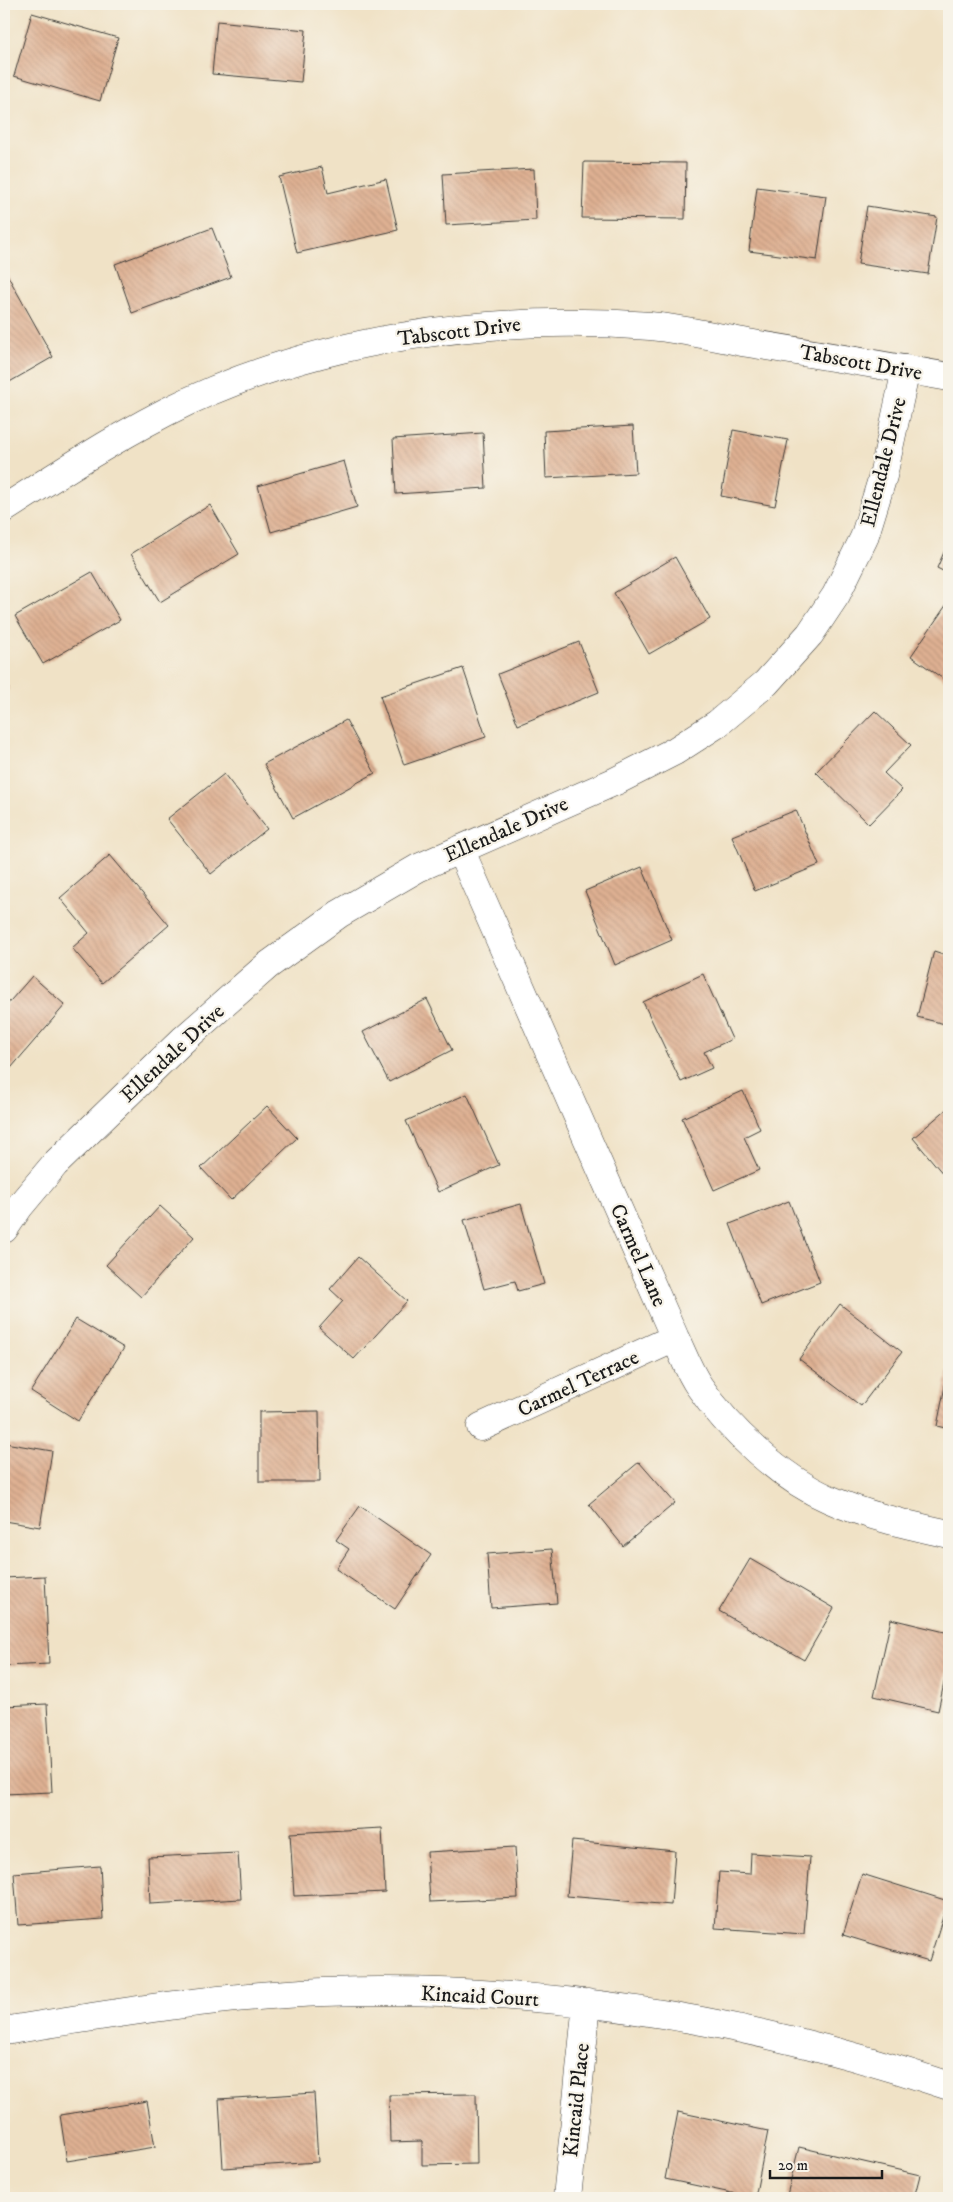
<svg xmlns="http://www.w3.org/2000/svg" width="953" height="2202" font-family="'IM FELL DW Pica',serif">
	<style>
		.building { fill: url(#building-back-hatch) }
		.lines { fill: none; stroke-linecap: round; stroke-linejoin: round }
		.street-casing { stroke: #3c3a36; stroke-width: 29 }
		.street { stroke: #fff; stroke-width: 28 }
		.labels { text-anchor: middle; stroke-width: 4.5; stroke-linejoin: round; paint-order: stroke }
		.street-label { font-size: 21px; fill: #1c1c1c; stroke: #f7f3e8 }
	</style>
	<defs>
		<pattern id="building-back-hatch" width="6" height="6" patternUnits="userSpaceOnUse" patternTransform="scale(1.25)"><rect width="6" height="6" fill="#deb092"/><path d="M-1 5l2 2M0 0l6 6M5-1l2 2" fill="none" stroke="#be977d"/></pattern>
	</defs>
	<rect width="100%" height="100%" fill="#f7f3e8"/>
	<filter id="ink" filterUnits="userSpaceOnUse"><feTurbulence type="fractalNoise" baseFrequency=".02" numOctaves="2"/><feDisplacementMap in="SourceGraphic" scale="10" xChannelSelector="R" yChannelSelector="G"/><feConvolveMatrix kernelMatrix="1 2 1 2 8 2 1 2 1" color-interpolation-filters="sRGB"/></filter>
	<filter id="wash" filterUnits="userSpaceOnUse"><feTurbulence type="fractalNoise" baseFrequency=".0096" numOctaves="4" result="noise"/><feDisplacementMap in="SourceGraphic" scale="20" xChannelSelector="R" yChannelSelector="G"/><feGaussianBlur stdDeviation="1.12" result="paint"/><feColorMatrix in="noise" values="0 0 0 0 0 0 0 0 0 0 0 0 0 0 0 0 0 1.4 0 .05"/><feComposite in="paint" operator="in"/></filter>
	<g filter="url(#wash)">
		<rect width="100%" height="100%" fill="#f0e2c6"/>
		<g id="blocks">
			<path class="building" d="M 32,13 L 118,38 L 100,101 L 14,76 Z
				M 217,21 L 306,30 L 301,82 L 212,74 Z
				M 584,162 L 686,163 L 685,219 L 582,218 Z
				M 322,167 L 328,193 L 386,179 L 398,230 L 297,253 L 279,177 Z
				M 534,169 L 536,220 L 446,225 L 443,174 Z
				M 757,187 L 826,196 L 817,260 L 749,251 Z
				M 867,206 L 937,217 L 928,274 L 858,264 Z
				M 212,228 L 231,277 L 132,313 L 115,264 Z
				M 4,269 L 53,357 L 6,384 L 4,380 Z
				M 633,426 L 636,473 L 546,478 L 544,431 Z
				M 733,430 L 788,440 L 775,506 L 721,496 Z
				M 483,433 L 486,488 L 396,494 L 393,439 Z
				M 344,461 L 357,507 L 271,532 L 258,486 Z
				M 210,505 L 239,554 L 160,602 L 131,554 Z
				M 949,541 L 949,574 L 937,568 Z
				M 675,557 L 710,619 L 649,654 L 614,593 Z
				M 92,572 L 120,620 L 43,664 L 15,616 Z
				M 949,601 L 949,683 L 911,656 Z
				M 579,642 L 599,692 L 518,725 L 498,674 Z
				M 463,668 L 486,737 L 404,765 L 380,696 Z
				M 4,680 L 9,689 L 4,693 Z
				M 875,711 L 911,745 L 884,773 L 902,790 L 869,824 L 816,772 Z
				M 346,720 L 375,773 L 293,818 L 264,764 Z
				M 224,774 L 267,829 L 211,874 L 167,819 Z
				M 796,810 L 819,865 L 755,891 L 732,836 Z
				M 110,855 L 169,925 L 102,983 L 72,948 L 89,933 L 60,898 Z
				M 642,867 L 672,940 L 615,965 L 585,891 Z
				M 934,951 L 949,956 L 949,1025 L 917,1017 Z
				M 703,974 L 732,1039 L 704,1052 L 712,1068 L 681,1082 L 643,1002 Z
				M 32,976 L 65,1005 L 11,1068 L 4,1063 L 4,1008 Z
				M 427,999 L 452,1050 L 389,1082 L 363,1032 Z
				M 743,1091 L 760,1129 L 744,1137 L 759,1170 L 714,1190 L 682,1118 Z
				M 467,1094 L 499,1165 L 438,1192 L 406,1121 Z
				M 267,1106 L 297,1138 L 231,1200 L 201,1168 Z
				M 949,1107 L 949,1181 L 913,1138 Z
				M 789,1201 L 820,1282 L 761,1305 L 730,1224 Z
				M 521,1204 L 544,1284 L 518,1291 L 515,1281 L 484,1289 L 464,1220 Z
				M 160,1206 L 194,1237 L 141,1297 L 106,1265 Z
				M 358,1257 L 407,1301 L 354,1359 L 319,1328 L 343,1301 L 330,1289 Z
				M 840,1304 L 902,1352 L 861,1406 L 799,1359 Z
				M 76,1319 L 124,1348 L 78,1421 L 31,1391 Z
				M 948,1371 L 949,1371 L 949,1429 L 937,1426 Z
				M 319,1411 L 320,1482 L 259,1482 L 259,1412 Z
				M 5,1443 L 52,1451 L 40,1527 L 4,1521 Z
				M 639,1462 L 675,1503 L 623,1546 L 589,1504 Z
				M 360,1506 L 431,1555 L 395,1609 L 336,1569 L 349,1549 L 336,1540 Z
				M 552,1549 L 557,1603 L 491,1608 L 487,1554 Z
				M 750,1559 L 834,1608 L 804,1660 L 719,1611 Z
				M 45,1576 L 49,1664 L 4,1666 L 4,1578 Z
				M 891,1619 L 949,1633 L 949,1660 L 938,1711 L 874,1696 Z
				M 47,1704 L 52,1792 L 4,1794 L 4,1706 Z
				M 382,1828 L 385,1892 L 294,1896 L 290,1833 Z
				M 572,1841 L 675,1851 L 671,1905 L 567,1896 Z
				M 515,1847 L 518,1898 L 430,1902 L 427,1852 Z
				M 238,1853 L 241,1899 L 150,1904 L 148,1857 Z
				M 751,1853 L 810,1857 L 804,1934 L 715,1928 L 719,1872 L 750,1874 Z
				M 100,1866 L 103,1919 L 18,1925 L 14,1873 Z
				M 862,1874 L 948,1901 L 929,1961 L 843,1935 Z
				M 314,2093 L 318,2162 L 223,2168 L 219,2099 Z
				M 476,2094 L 477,2164 L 422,2165 L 422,2141 L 390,2142 L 389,2095 Z
				M 147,2101 L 155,2147 L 67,2161 L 60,2115 Z
				M 678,2112 L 768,2131 L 755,2198 L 665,2179 Z
				M 799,2147 L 920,2175 L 914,2198 L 801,2198 L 787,2195 Z"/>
		</g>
	</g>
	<g filter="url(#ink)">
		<use href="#blocks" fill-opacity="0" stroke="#3c3a36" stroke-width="1"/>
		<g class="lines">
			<g class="street-casing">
				<path id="street" d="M 4,509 C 57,475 110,441 166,412 C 310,339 491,313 650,326 C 683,329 716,337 748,343 C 815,354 882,365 949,377
					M 460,849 L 675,1338 C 683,1354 689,1372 699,1386 C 728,1429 781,1478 829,1499 C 867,1516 909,1525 949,1534
					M 4,1229 L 19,1207 L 55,1164 L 183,1040 L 267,966 L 339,914 L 418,868 L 616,781 L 675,751 L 717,724 L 766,683 L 810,634 L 836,595 L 864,538 L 883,476 L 906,369
					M 481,1427 L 675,1338
					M 4,2031 C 110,2014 216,1996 324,1992 C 537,1985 748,2018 949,2086
					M 567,2198 L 587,2003"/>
			</g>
			<use href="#street" class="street"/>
		</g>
	</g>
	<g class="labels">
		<g class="street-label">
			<text transform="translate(459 331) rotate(-7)" y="7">Tabscott Drive</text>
			<text transform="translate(861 362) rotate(10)" y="7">Tabscott Drive</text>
			<text transform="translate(883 462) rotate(-76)" y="7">Ellendale Drive</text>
			<text transform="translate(506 829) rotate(-24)" y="7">Ellendale Drive</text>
			<text transform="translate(172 1053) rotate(-43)" y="7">Ellendale Drive</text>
			<text transform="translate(639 1255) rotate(66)" y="7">Carmel Lane</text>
			<text transform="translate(578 1383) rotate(-25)" y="7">Carmel Terrace</text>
			<text transform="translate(480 1996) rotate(3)" y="7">Kincaid Court</text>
			<text transform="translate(576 2100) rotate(-84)" y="7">Kincaid Place</text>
		</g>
	</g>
	<rect width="953" height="2202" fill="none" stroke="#f7f3e8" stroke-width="20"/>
	<path d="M770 2170v8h112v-8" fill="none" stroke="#1c1c1c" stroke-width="2.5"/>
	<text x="778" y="2170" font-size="15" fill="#1c1c1c" stroke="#f7f3e8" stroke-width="4" paint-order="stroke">20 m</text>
</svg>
